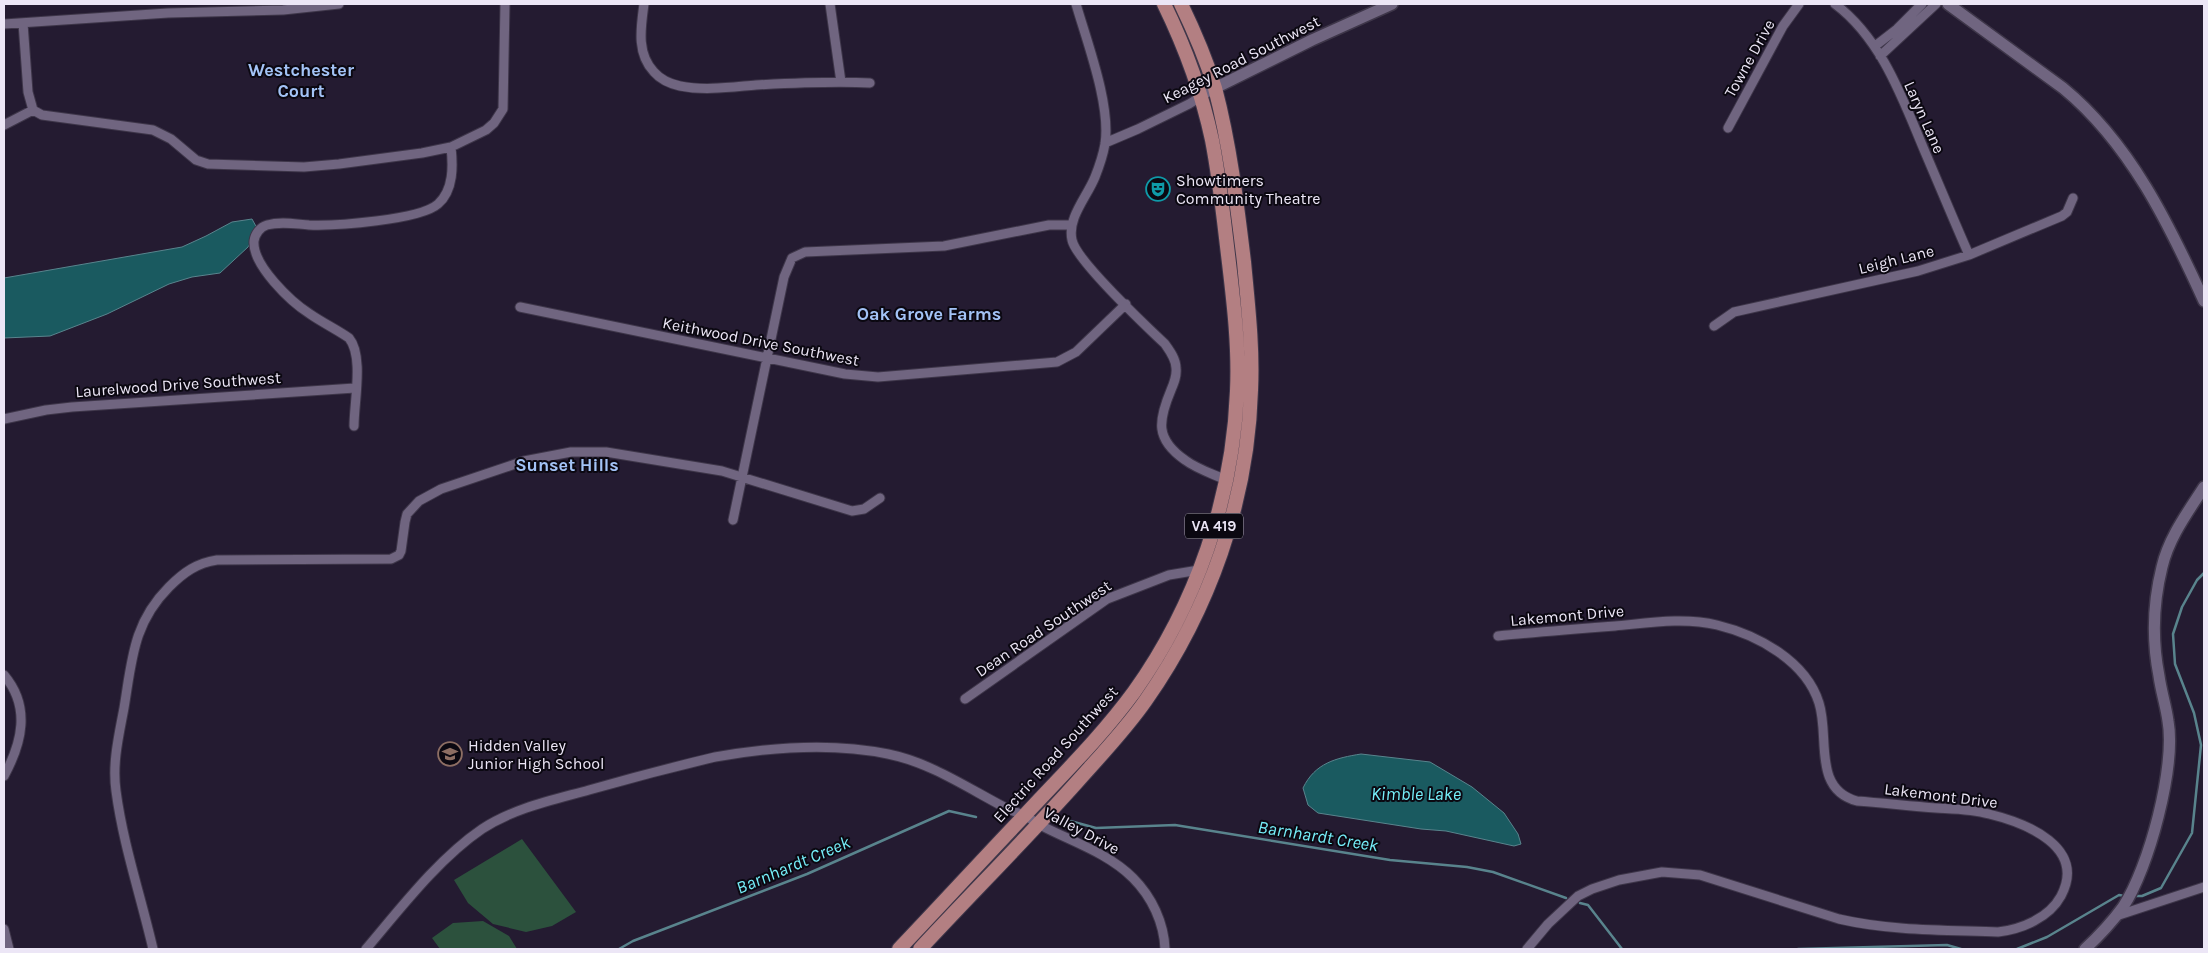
<svg xmlns="http://www.w3.org/2000/svg" width="2208" height="953" font-family="Karla,sans-serif">
	<style>
		.green { fill: #2c513d }
		.water { fill: #1a5a60; stroke: #59848d }
		.lines { fill: none; stroke-linecap: round; stroke-linejoin: round }
		.stream { stroke: #59848d; stroke-width: 2.5 }
		.minor-casing { stroke: #3e3649; stroke-width: 11 }
		.tertiary-casing { stroke: #3e3649; stroke-width: 14 }
		.primary-casing { stroke: #3e3649; stroke-width: 16 }
		.minor { stroke: #706580; stroke-width: 9 }
		.tertiary { stroke: #706580; stroke-width: 11 }
		.primary { stroke: #b37f82; stroke-width: 14 }
		.labels { text-anchor: middle; stroke-width: 4; stroke-linejoin: round; paint-order: stroke }
		.shield { fill: #0b0811; stroke: #a8a3b1; stroke-width: 1 }
		.shield-label { font-size: 15px; font-weight: bold; fill: #ece6f6 }
		.street-label { font-size: 16px; fill: #ece6f6; stroke: #0b0811 }
		.poi-label { font-size: 16px; fill: #ece6f6; stroke: #0b0811; text-anchor: start }
		.neighbourhood-label { font-size: 18px; font-weight: bold; fill: #a3c3f6; stroke: #0b0811 }
		.water-label { font-size: 18px; font-style: italic; fill: #76effa; stroke: #0b0811 }
	</style>
	<rect width="100%" height="100%" fill="#241b31"/>
	<path class="green" d="M 522,839 L 576,912 L 552,926 L 526,932 L 493,924 L 468,903 L 454,880 Z
		M 483,921 L 509,936 L 517,949 L 440,949 L 432,938 L 453,923 Z"/>
	<path class="water" d="M 252,219 L 258,230 L 248,247 L 220,273 L 192,277 L 169,284 L 107,314 L 50,336 L 4,338 L 4,278 L 182,247 L 206,236 L 232,222 Z
		M 1361,754 L 1430,762 L 1472,787 L 1504,813 L 1518,834 L 1521,844 L 1514,846 L 1446,831 L 1421,829 L 1318,813 L 1308,805 L 1303,788 C 1315,763 1336,758 1361,754 Z"/>
	<g class="lines">
		<path class="stream" d="M 1063,819 L 1096,828 L 1175,825 L 1390,860 L 1467,867 L 1493,872 L 1566,898
			M 2133,896 L 2142,896 L 2161,888 L 2192,833 L 2201,745 L 2194,713 L 2175,664 L 2173,634 L 2182,607 L 2197,580 L 2204,573
			M 1580,903 L 1588,905 L 1622,949
			M 619,949 L 633,941 L 807,874 L 949,811 L 976,817
			M 1798,949 L 1947,945 L 1961,949
			M 2017,949 L 2047,937 L 2119,895 L 2125,896"/>
		<g class="minor-casing">
			<path id="minor" d="M 644,4 C 641,27 636,53 654,72 C 661,80 671,84 680,86 C 705,91 732,87 756,85 C 794,83 832,81 870,83
				M 830,4 L 841,82
				M 1076,4 C 1087,42 1111,105 1105,144 C 1103,155 1099,167 1095,177 C 1087,197 1067,218 1072,240 C 1076,260 1147,327 1165,344 C 1170,351 1176,359 1176,368 C 1177,376 1174,383 1171,390 C 1158,421 1155,439 1185,460 C 1197,469 1213,474 1226,480
				M 1835,4 C 1882,39 1903,100 1925,152 C 1940,187 1954,221 1969,255
				M 23,23 L 28,92 L 33,110
				M 4,24 L 168,13 L 283,10 L 339,4
				M 1875,46 L 1897,29 L 1922,4
				M 1880,56 L 1936,4
				M 4,125 L 33,110 L 42,115 L 153,130 L 171,139 L 196,160 L 208,164 L 304,167 L 339,164 L 422,153 L 451,147 L 486,130 L 494,123 L 503,109 L 505,4
				M 1728,128 L 1783,26 L 1799,4
				M 1105,143 L 1138,129 L 1189,104 L 1215,88
				M 520,307 L 845,374 L 878,377 L 1057,362 L 1076,352 L 1126,304
				M 1714,326 L 1734,312 L 1918,271 L 1969,255 L 2062,216 L 2067,212 L 2073,198
				M 4,419 L 46,410 L 72,407 L 355,388
				M 354,426 C 354,402 364,356 349,338 C 336,329 323,323 310,314 C 291,302 252,265 254,241 C 255,234 260,227 267,225 C 281,221 295,224 309,225 C 335,226 420,220 438,204 C 454,190 453,165 451,147
				M 733,520 L 784,277 L 792,258 L 805,252 L 944,246 L 1049,225 L 1072,225
				M 1498,636 C 1537,632 1576,629 1615,626 C 1648,623 1684,617 1717,625 C 1758,635 1806,661 1819,703 C 1830,737 1812,789 1857,801 C 1883,803 1910,806 1936,808 C 1954,809 1972,809 1989,814 C 2026,823 2087,847 2061,896 C 2049,918 2022,929 1998,932 C 1945,930 1891,931 1839,919 L 1700,875 L 1662,872 L 1619,880 L 1592,889 L 1578,896 L 1548,924 L 1527,949
				M 4,675 C 31,707 22,743 4,776
				M 965,699 L 1107,599 L 1169,575 L 1199,570
				M 2116,916 L 2204,887
				M 4,929 L 9,949
				M 153,949 C 141,897 123,844 116,791 C 112,763 119,735 124,708 C 132,660 133,623 169,587 C 184,572 197,563 217,560 L 391,559 L 399,555 L 401,551 L 405,522 L 407,514 L 419,501 L 441,489 L 524,461 L 571,452 L 606,452 L 722,471 L 852,511 L 864,509 L 880,498
				M 366,949 C 400,909 438,859 482,829 C 514,808 553,800 589,790 C 631,778 673,767 715,757 C 771,747 831,742 888,754 C 932,763 969,789 1008,809 C 1014,812 1020,813 1026,816 C 1031,819 1036,823 1042,826 C 1073,842 1108,853 1133,878 C 1152,897 1164,923 1165,949"/>
		</g>
		<g class="tertiary-casing">
			<path id="tertiary" d="M 1948,4 L 2063,88 C 2130,143 2169,224 2204,301
				M 1215,88 L 1312,40 L 1392,4
				M 2085,949 C 2099,936 2112,922 2123,907 C 2149,868 2176,766 2168,721 C 2166,706 2161,691 2159,676 C 2152,640 2153,603 2162,567 C 2169,537 2188,512 2204,487"/>
		</g>
		<g class="primary-casing">
			<path id="primary" d="M 899,949 C 941,905 982,860 1024,816 C 1062,775 1101,737 1134,692 C 1196,605 1233,498 1237,391 C 1239,348 1234,305 1229,263 C 1224,222 1220,181 1212,140 C 1202,93 1185,47 1164,4
				M 920,949 C 972,893 1026,839 1077,782 C 1101,755 1126,729 1146,700 C 1209,610 1248,501 1251,390 C 1253,347 1248,305 1244,262 C 1237,204 1230,145 1215,88 C 1206,59 1194,31 1181,4"/>
		</g>
		<use href="#minor" class="minor"/>
		<use href="#tertiary" class="tertiary"/>
		<use href="#primary" class="primary"/>
	</g>
	<defs>
		<g id="theatre-ring" transform="scale(1.25)"><circle r="9.5" fill="#0b0811" stroke="#0f9aa8" stroke-width="1.5"/><path d="M-5-5.5Q0-4 5-5.5V0Q5 5 0 6Q-5 5-5 0ZM-3.3-2.5H-1v1.5H-3.3ZM1-2.5H3.3v1.5H1ZM-2.8 1Q0 5.5 2.8 1Z" fill="#0f9aa8"/></g>
		<g id="school-ring" transform="scale(1.25)"><circle r="9.5" fill="#0b0811" stroke="#8d6e63" stroke-width="1.5"/><path d="M0-5L7-2L0 1L-7-2ZM-4 1L0 2.5L4 1V4Q0 6-4 4Z" fill="#8d6e63"/></g>
	</defs>
	<g fill-rule="evenodd">
		<use href="#theatre-ring" x="1158" y="189"/>
		<use href="#school-ring" x="450" y="754"/>
	</g>
	<g class="labels">
		<rect class="shield" x="1185" y="513.5" width="58" height="25" rx="4"/>
		<g class="shield-label">
			<text x="1214" y="531">VA 419</text>
		</g>
		<g class="street-label">
			<text transform="translate(1749 58) rotate(-61)" y="6">Towne Drive</text>
			<text transform="translate(1241 59) rotate(-27)" y="6">Keagey Road Southwest</text>
			<text transform="translate(1925 117) rotate(66)" y="6">Laryn Lane</text>
			<text transform="translate(1896 259) rotate(-14)" y="6">Leigh Lane</text>
			<text transform="translate(761 341) rotate(11)" y="6">Keithwood Drive Southwest</text>
			<text transform="translate(178 384) rotate(-4)" y="6">Laurelwood Drive Southwest</text>
			<text transform="translate(1567 615) rotate(-5)" y="6">Lakemont Drive</text>
			<text transform="translate(1043 628) rotate(-34)" y="6">Dean Road Southwest</text>
			<text transform="translate(1055 754) rotate(-48)" y="6">Electric Road Southwest</text>
			<text transform="translate(1941 795) rotate(7)" y="6">Lakemont Drive</text>
			<text transform="translate(1082 830) rotate(28)" y="6">Valley Drive</text>
		</g>
		<g class="poi-label">
			<text x="1176" y="186">Showtimers<tspan x="1176" dy="18">Community Theatre</tspan></text>
			<text x="468" y="751">Hidden Valley<tspan x="468" dy="18">Junior High School</tspan></text>
		</g>
		<g class="neighbourhood-label">
			<text x="301" y="76">Westchester<tspan x="301" dy="21">Court</tspan></text>
			<text x="929" y="320">Oak Grove Farms</text>
			<text x="567" y="471">Sunset Hills</text>
		</g>
		<g class="water-label">
			<text x="1416" y="800">Kimble Lake</text>
			<text transform="translate(1318 836) rotate(9)" y="6">Barnhardt Creek</text>
			<text transform="translate(793 865) rotate(-23)" y="6">Barnhardt Creek</text>
		</g>
	</g>
	<rect width="2208" height="953" fill="none" stroke="#ece6f6" stroke-width="10"/>
</svg>
